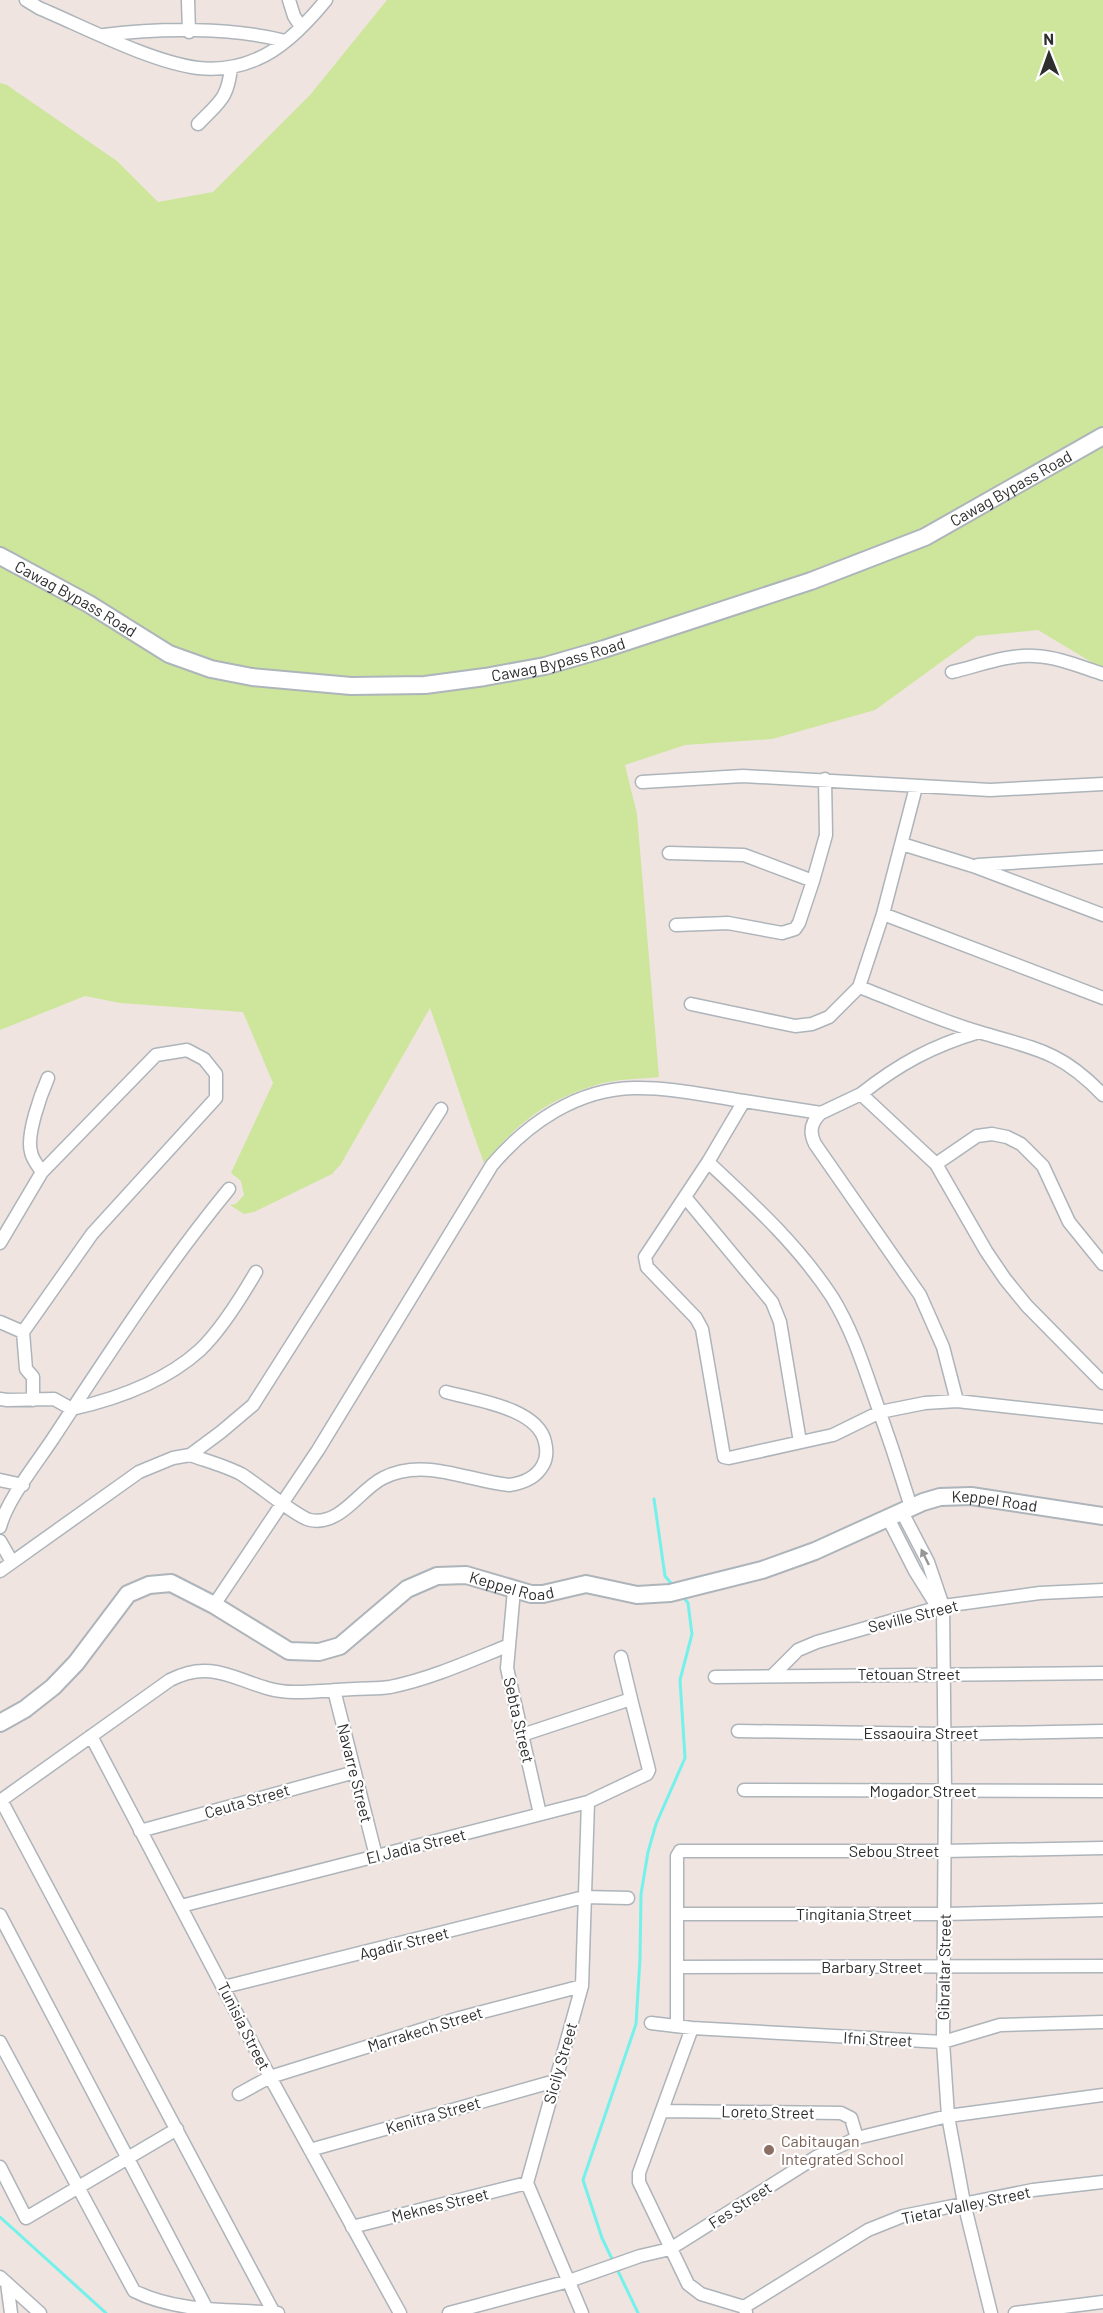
<svg xmlns="http://www.w3.org/2000/svg" width="1103" height="2313" font-family="Barlow,sans-serif">
	<style>
		.green { fill: #cde69c }
		.lines { fill: none; stroke-linecap: round; stroke-linejoin: round }
		.stream { stroke: #73f1ea; stroke-width: 3 }
		.street-casing { stroke: #adb4ba; stroke-width: 15 }
		.secondary-casing { stroke: #adb4ba; stroke-width: 20 }
		.street { stroke: #fff; stroke-width: 12 }
		.secondary { stroke: #fff; stroke-width: 16 }
		.oneway { fill: #969696 }
		.education-dot { fill: #8d6e63; stroke: #fff; stroke-width: 2 }
		.labels { text-anchor: middle; stroke-width: 4.5; stroke-linejoin: round; paint-order: stroke }
		.street-label { font-size: 16px; fill: #2e2e2e; stroke: #fff }
		.education-label { font-size: 16px; fill: #785e54; stroke: #fff; text-anchor: start }
	</style>
	<rect width="100%" height="100%" fill="#efe4e0"/>
	<path class="green" d="M 387,0 L 1103,0 L 1103,669 L 1038,630 L 977,636 L 875,710 L 772,739 L 685,745 L 625,765 L 637,814 L 659,1077 C 641,1079 620,1079 603,1083 C 547,1099 521,1120 484,1163 C 465,1112 449,1060 430,1008 L 341,1164 L 332,1174 L 254,1212 L 244,1214 L 230,1205 L 236,1204 L 244,1195 L 241,1181 L 231,1173 L 273,1083 L 243,1012 L 120,1003 L 85,996 L 0,1030 L 0,83 L 7,85 L 117,161 L 158,202 L 213,192 L 310,95 Z"/>
	<g class="lines">
		<path class="stream" d="M 654,1499 L 665,1576 L 674,1587
			M 0,2217 L 106,2313
			M 614,2263 L 602,2238 L 583,2180 L 636,2024 L 640,1959 L 641,1894 L 648,1852 L 656,1824 L 685,1758 L 680,1680 L 692,1634 L 688,1603 L 683,1597
			M 617,2269 L 638,2313"/>
		<g class="street-casing">
			<path id="street" d="M 26,0 L 39,8 C 84,27 151,62 198,68 C 217,70 239,67 257,59 C 284,48 308,22 326,0
				M 188,0 L 189,32
				M 289,0 L 294,16 L 301,27
				M 104,35 C 159,28 232,27 285,41
				M 198,124 C 219,102 228,99 231,67
				M 952,672 C 978,666 1007,654 1035,656 C 1058,657 1081,667 1103,674
				M 642,782 L 743,776 L 990,790 L 1103,784
				M 902,844 L 973,866 L 1103,915
				M 669,853 L 744,855 L 813,881
				M 978,865 L 1103,857
				M 883,914 L 1103,998
				M 676,925 L 728,923 L 782,933 L 795,929 L 799,923 L 813,881 L 826,835 L 825,779
				M 859,987 C 899,1002 938,1020 979,1032 C 1035,1049 1060,1050 1103,1095
				M 691,1004 L 795,1026 L 812,1024 L 829,1017 L 859,987 L 883,914 L 916,787
				M 979,1032 C 932,1046 899,1064 861,1094 L 936,1164 L 986,1251 L 1005,1279 L 1027,1306 L 1103,1383
				M 861,1094 L 821,1113 L 744,1101 L 708,1162 L 645,1257 L 647,1267 L 696,1318 L 702,1329 L 724,1457 L 729,1458 L 833,1435 L 880,1412 L 925,1403 L 957,1401 L 1103,1417
				M 821,1113 C 811,1122 809,1132 815,1144 L 920,1295 L 943,1347 L 957,1401
				M 708,1162 C 753,1204 798,1245 832,1297 C 850,1326 861,1358 872,1390 C 886,1429 899,1468 911,1507
				M 936,1164 L 977,1136 L 992,1134 L 1007,1137 L 1021,1144 L 1043,1166 L 1069,1222 L 1103,1264
				M 685,1197 L 772,1302 L 780,1322 L 800,1442
				M 0,1243 L 42,1172 C 38,1166 32,1159 31,1152 C 26,1135 41,1094 48,1078
				M 0,1322 L 23,1332
				M 0,1399 L 7,1400 L 54,1399 L 72,1409 C 116,1399 166,1381 200,1350 C 219,1332 242,1296 256,1272
				M 33,1400 L 33,1377 L 26,1369 L 23,1332 L 92,1234 L 216,1098 L 216,1074 L 204,1059 L 187,1050 L 156,1055 L 42,1172
				M 190,1455 C 207,1461 226,1466 241,1474 C 256,1483 297,1517 310,1520 C 341,1526 359,1490 383,1478 C 424,1457 468,1481 509,1485 C 524,1483 536,1478 543,1465 C 547,1458 547,1450 545,1442 C 538,1408 475,1400 446,1392
				M 0,1480 L 23,1485
				M 902,1512 L 928,1562 L 943,1606 L 945,1792 L 943,2042 L 948,2116 L 964,2203 L 991,2313
				M 888,1518 L 915,1571 L 940,1611
				M 0,1527 C 7,1500 36,1464 52,1440 C 108,1355 164,1268 229,1189
				M 0,1541 L 12,1562
				M 0,1571 L 139,1472 L 173,1458 L 190,1455 L 221,1432 L 253,1405 L 441,1109
				M 514,1590 L 507,1668 L 540,1814
				M 214,1605 L 318,1450 L 492,1165 C 528,1123 577,1089 634,1088 C 670,1087 708,1096 744,1101
				M 621,1657 L 631,1699
				M 773,1675 L 798,1650 L 817,1642 L 943,1606 L 1040,1593 L 1103,1590
				M 715,1677 L 1103,1673
				M 334,1690 L 376,1856
				M 738,1731 L 945,1734 L 1103,1731
				M 91,1736 L 270,2077 L 400,2313
				M 744,1790 L 1103,1791
				M 1,1800 L 274,2313
				M 0,1801 L 170,1680 C 220,1654 246,1692 294,1692 C 314,1692 334,1690 353,1689 C 365,1688 378,1689 390,1687 C 430,1679 470,1661 507,1646
				M 140,1831 L 355,1772
				M 181,1906 L 588,1802 L 647,1774 L 649,1770 L 631,1699 L 522,1735
				M 678,1914 L 945,1914 L 1103,1910
				M 0,1915 L 209,2313
				M 677,1967 L 1103,1966
				M 224,1987 L 584,1897 L 628,1898
				M 651,2023 L 692,2028 L 943,2042 L 1000,2025 L 1103,2022
				M 677,2026 L 677,1856 L 680,1851 L 944,1851 L 1103,1848
				M 692,2028 L 639,2173 L 639,2182 L 688,2284 L 701,2294 L 744,2307 L 746,2312
				M 0,2042 L 134,2291 C 178,2313 230,2309 278,2313
				M 239,2094 L 270,2077 L 459,2018 L 582,1986
				M 662,2111 L 841,2113 L 851,2118 L 857,2138
				M 310,2150 L 555,2081
				M 0,2167 L 26,2218 L 177,2129
				M 352,2227 L 527,2183
				M 0,2277 L 40,2313
				M 7,2283 L 11,2313
				M 744,2307 L 868,2230 L 903,2216 L 1033,2190 L 1103,2182
				M 449,2313 L 569,2281 L 640,2256 L 670,2249 L 816,2157 L 857,2138 L 948,2116 L 1103,2095
				M 582,2313 L 527,2183 L 582,1986 L 588,1802
				M 1015,2313 L 1103,2302"/>
		</g>
		<g class="secondary-casing">
			<g id="secondary">
				<path id="s1" d="M 0,556 L 89,604 L 169,654 L 211,669 L 252,677 L 351,686 L 425,685 L 485,677 L 545,666 L 604,649 L 811,581 L 925,537 L 1103,436"/>
				<path id="s2" d="M 0,1723 L 25,1709 L 53,1687 L 76,1663 L 128,1594 L 149,1585 L 171,1583 L 214,1605 L 289,1651 L 319,1652 L 340,1646 L 407,1589 L 437,1576 L 466,1575 L 531,1594 L 543,1594 L 586,1584 L 637,1595 L 670,1593 L 762,1570 L 815,1551 L 923,1502 L 940,1497 L 971,1496 L 1103,1516"/>
			</g>
		</g>
		<use href="#street" class="street"/>
		<use href="#secondary" class="secondary"/>
	</g>
	<defs><path id="oneway-solid" d="M-6-.8H1V-3.2L6.5 0L1 3.2V.8H-6Z" transform="scale(1.5)"/></defs>
	<use class="oneway" href="#oneway-solid" transform="translate(925 1557) rotate(-116)"/>
	<circle class="education-dot" cx="769" cy="2150" r="6"/>
	<g class="labels">
		<g class="street-label">
			<text dy="6" stroke="none"><textPath href="#s1" startOffset="1077">Cawag Bypass Road</textPath></text>
			<text dy="6" stroke="none"><textPath href="#s1" startOffset="87">Cawag Bypass Road</textPath></text>
			<text dy="6" stroke="none"><textPath href="#s1" startOffset="591">Cawag Bypass Road</textPath></text>
			<text dy="6" stroke="none"><textPath href="#s2" startOffset="1118">Keppel Road</textPath></text>
			<text dy="6" stroke="none"><textPath href="#s2" startOffset="614">Keppel Road</textPath></text>
			<text transform="translate(913 1616) rotate(-14)" y="6">Seville Street</text>
			<text x="909" y="1680">Tetouan Street</text>
			<text transform="translate(519 1720) rotate(77)" y="6">Sebta Street</text>
			<text x="921" y="1739">Essaouira Street</text>
			<text transform="translate(355 1773) rotate(76)" y="6">Navarre Street</text>
			<text x="923" y="1797">Mogador Street</text>
			<text transform="translate(247 1801) rotate(-16)" y="6">Ceuta Street</text>
			<text transform="translate(416 1846) rotate(-14)" y="6">El Jadia Street</text>
			<text x="894" y="1857">Sebou Street</text>
			<text x="854" y="1920">Tingitania Street</text>
			<text transform="translate(404 1943) rotate(-14)" y="6">Agadir Street</text>
			<text x="872" y="1973">Barbary Street</text>
			<text transform="translate(944 1967) rotate(-89)" y="6">Gibraltar Street</text>
			<text transform="translate(244 2026) rotate(63)" y="6">Tunisia Street</text>
			<text transform="translate(425 2029) rotate(-17)" y="6">Marrakech Street</text>
			<text transform="translate(878 2039) rotate(3)" y="6">Ifni Street</text>
			<text transform="translate(560 2063) rotate(-74)" y="6">Sicily Street</text>
			<text transform="translate(768 2112) rotate(1)" y="6">Loreto Street</text>
			<text transform="translate(433 2115) rotate(-16)" y="6">Kenitra Street</text>
			<text transform="translate(440 2205) rotate(-14)" y="6">Meknes Street</text>
			<text transform="translate(740 2205) rotate(-33)" y="6">Fes Street</text>
			<text transform="translate(966 2205) rotate(-12)" y="6">Tietar Valley Street</text>
		</g>
		<g class="education-label">
			<text x="781" y="2147">Cabitaugan<tspan x="781" dy="18">Integrated School</tspan></text>
		</g>
	</g>
	<g transform="translate(1049 54) rotate(359)" stroke="#ffffff" stroke-width="4.5" paint-order="stroke">
	<path d="M0-4.5L10 22L0 15L-10 22Z" fill="#2e2e2e"/>
	<text y="-9" font-size="16" font-weight="bold" text-anchor="middle" fill="#2e2e2e">N</text>
	</g>
</svg>
